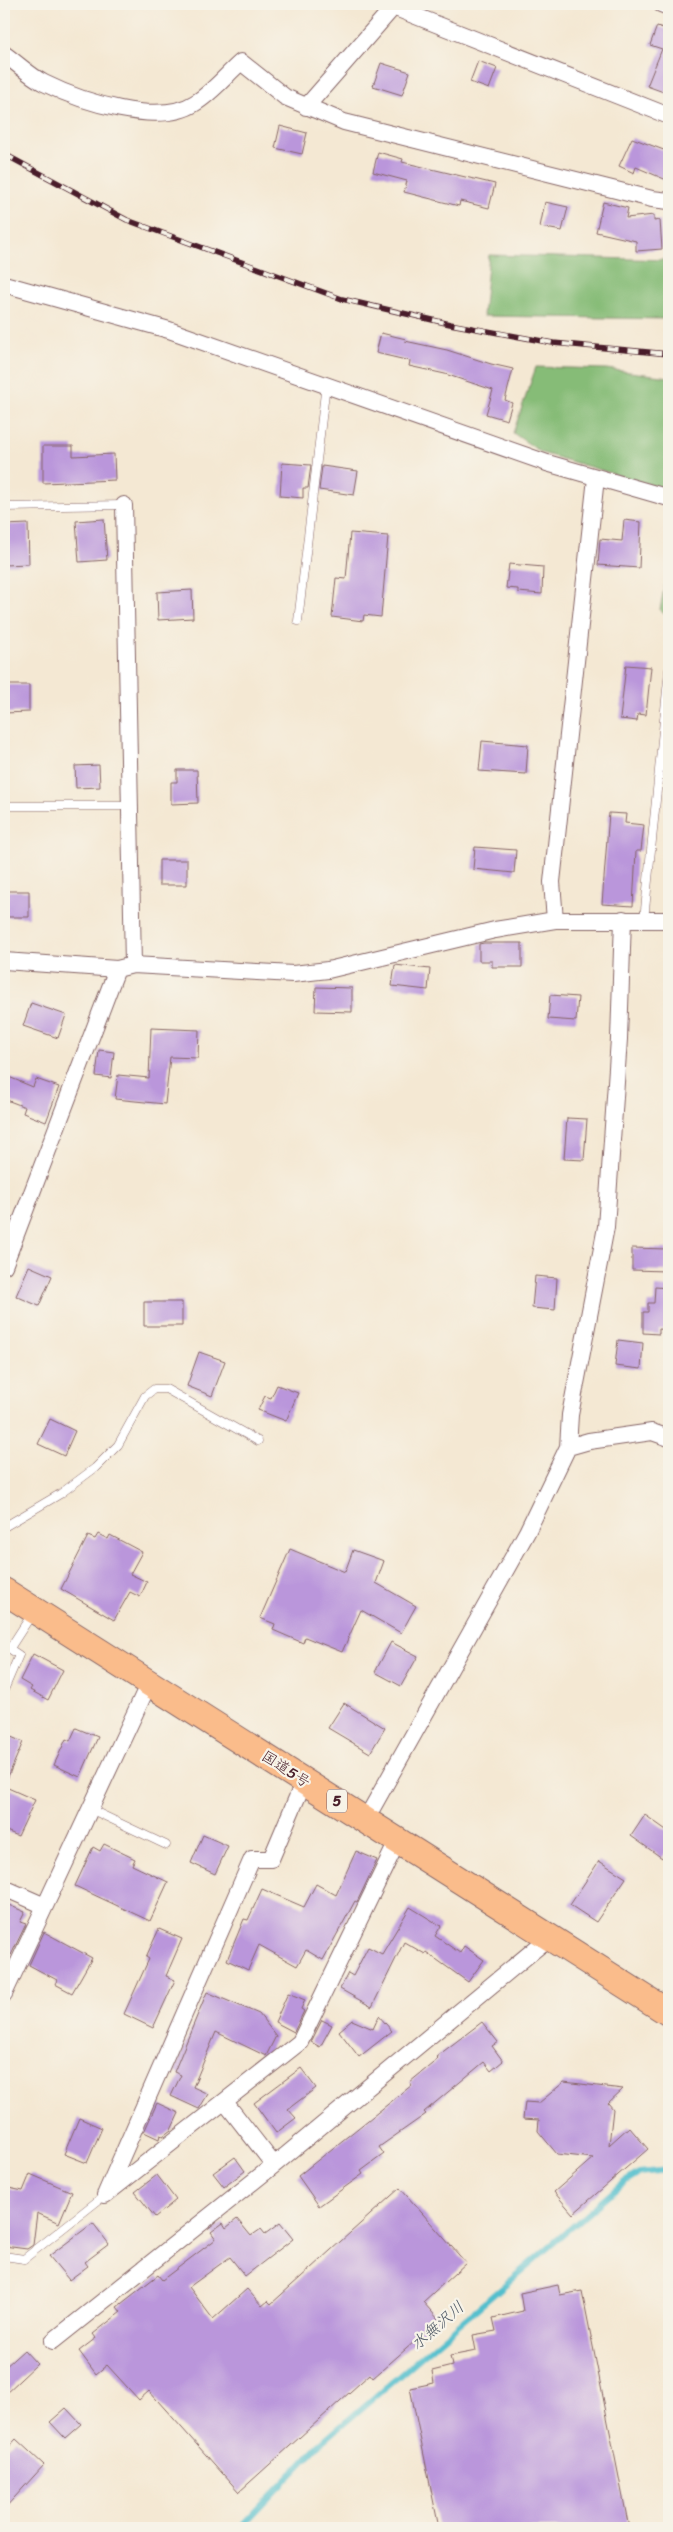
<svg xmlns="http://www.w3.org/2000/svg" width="673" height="2532" font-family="Sriracha,'Klee One',sans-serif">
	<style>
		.forest { fill: #86bc77; stroke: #686e51 }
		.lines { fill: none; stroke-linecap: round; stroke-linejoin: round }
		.stream { stroke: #53bfcd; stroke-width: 6 }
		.building { fill: #ba96db }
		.service-casing { stroke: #866566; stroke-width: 9 }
		.minor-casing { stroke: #866566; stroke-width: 18 }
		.trunk-casing { stroke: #866566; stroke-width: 28 }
		.service { stroke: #fff; stroke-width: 8 }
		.minor { stroke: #fff; stroke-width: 16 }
		.trunk { stroke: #fabc8b; stroke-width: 26 }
		.rail-casing { stroke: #4a1f2b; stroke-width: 5.5 }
		.rail { stroke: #f7f3e8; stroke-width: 4; stroke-dasharray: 11; stroke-linecap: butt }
		.labels { text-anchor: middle; stroke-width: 4.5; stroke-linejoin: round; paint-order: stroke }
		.shield { fill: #f7f3e8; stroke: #7e5f64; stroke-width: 1 }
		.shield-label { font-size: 14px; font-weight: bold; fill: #4a1f2b }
		.street-label { font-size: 15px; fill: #4a1f2b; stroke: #f7f3e8 }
		.water-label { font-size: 16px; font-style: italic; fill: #4d5764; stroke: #f7f3e8 }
	</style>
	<rect width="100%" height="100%" fill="#f7f3e8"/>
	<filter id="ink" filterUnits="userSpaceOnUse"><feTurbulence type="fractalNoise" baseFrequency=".02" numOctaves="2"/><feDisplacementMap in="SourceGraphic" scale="10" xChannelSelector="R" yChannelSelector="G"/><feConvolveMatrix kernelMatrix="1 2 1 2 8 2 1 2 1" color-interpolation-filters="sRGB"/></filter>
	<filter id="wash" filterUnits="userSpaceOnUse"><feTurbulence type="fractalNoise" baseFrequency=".0096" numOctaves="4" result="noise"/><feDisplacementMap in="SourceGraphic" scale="20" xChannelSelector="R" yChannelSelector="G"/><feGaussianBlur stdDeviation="1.12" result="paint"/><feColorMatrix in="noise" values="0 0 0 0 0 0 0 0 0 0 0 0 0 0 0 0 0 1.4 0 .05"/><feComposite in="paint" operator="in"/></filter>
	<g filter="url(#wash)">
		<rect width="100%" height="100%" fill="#f4e8d3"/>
		<path class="forest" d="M 489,255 L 669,260 L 669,319 L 483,316 Z
			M 536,367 L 606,369 L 669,377 L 669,490 L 542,453 L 513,433 Z
			M 669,560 L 669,618 L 660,610 Z"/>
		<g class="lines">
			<path class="stream" d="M 240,2528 L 319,2445 L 623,2183 L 639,2173 L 669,2170"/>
		</g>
		<g id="blocks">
			<path class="building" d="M 657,26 L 669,30 L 669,94 L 647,86 L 662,49 L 650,45 Z
				M 478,61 L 497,68 L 489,89 L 470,82 Z
				M 381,63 L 410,72 L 402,95 L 373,86 Z
				M 280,126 L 307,133 L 302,154 L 275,148 Z
				M 632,138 L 669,152 L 669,181 L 636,167 L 634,173 L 619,166 Z
				M 378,152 L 403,159 L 402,162 L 495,184 L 489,208 L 460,201 L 459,206 L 404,192 L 407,181 L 373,172 Z
				M 545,202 L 568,207 L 562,231 L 540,227 Z
				M 603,202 L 628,208 L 626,218 L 654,215 L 654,221 L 660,220 L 662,249 L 636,251 L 636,241 L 596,232 Z
				M 381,333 L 406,339 L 405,341 L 447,350 L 491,364 L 513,369 L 505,400 L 512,403 L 507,420 L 486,414 L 493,390 L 445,374 L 409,366 L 410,361 L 376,353 Z
				M 43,446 L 73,446 L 73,456 L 114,454 L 115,480 L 43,483 Z
				M 282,463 L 311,465 L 308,488 L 303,488 L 303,498 L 280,496 Z
				M 322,466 L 358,471 L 354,495 L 319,490 Z
				M 104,519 L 107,560 L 79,562 L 76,521 Z
				M 624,520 L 641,522 L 639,568 L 598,565 L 600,539 L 622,541 Z
				M 28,524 L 29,564 L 4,565 L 4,525 Z
				M 350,533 L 388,536 L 381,617 L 364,615 L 363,621 L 332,617 L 336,578 L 346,579 Z
				M 509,564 L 543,567 L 542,594 L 518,592 L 518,589 L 506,588 Z
				M 192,590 L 193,618 L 158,620 L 157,592 Z
				M 626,665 L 651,667 L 646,715 L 638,714 L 637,721 L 620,719 Z
				M 4,685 L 29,685 L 29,712 L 4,713 Z
				M 482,741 L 528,745 L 526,774 L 479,771 Z
				M 99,765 L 100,787 L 76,788 L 75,766 Z
				M 177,770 L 197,770 L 198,803 L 171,804 L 171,782 L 177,782 Z
				M 609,813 L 626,814 L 625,823 L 644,825 L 641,851 L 636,851 L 633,906 L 602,904 Z
				M 475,847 L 516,850 L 514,873 L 473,869 Z
				M 159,860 L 187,860 L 187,885 L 159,885 Z
				M 4,891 L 29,891 L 29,917 L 4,917 Z
				M 484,943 L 522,943 L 522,967 L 492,967 L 492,961 L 479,961 L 479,944 Z
				M 395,965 L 430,969 L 428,990 L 392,986 Z
				M 316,987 L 352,988 L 352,1012 L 315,1011 Z
				M 550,995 L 578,997 L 576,1021 L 548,1019 Z
				M 31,1003 L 66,1015 L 58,1038 L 23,1026 Z
				M 151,1028 L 199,1030 L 198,1058 L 170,1057 L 165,1104 L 115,1099 L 118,1075 L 149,1078 Z
				M 99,1050 L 114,1052 L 111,1078 L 96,1076 Z
				M 4,1075 L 33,1087 L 36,1079 L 59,1087 L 46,1122 L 23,1113 L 25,1107 L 4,1099 Z
				M 567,1118 L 587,1119 L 584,1160 L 564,1159 Z
				M 632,1248 L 667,1249 L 666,1271 L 632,1270 Z
				M 29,1266 L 52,1276 L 39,1306 L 16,1296 Z
				M 535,1276 L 557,1278 L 555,1310 L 532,1308 Z
				M 655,1287 L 669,1288 L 669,1330 L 659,1329 L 659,1334 L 643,1333 L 643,1312 L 648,1312 L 648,1303 L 654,1303 Z
				M 144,1302 L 182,1302 L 182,1326 L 144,1326 Z
				M 618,1340 L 643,1343 L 641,1369 L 615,1366 Z
				M 199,1352 L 225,1361 L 212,1396 L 187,1386 Z
				M 277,1385 L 298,1393 L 286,1421 L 258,1410 L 265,1396 L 271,1398 Z
				M 50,1419 L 75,1431 L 64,1456 L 38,1444 Z
				M 98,1534 L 108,1539 L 110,1535 L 142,1552 L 130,1574 L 147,1582 L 140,1597 L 130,1592 L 114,1620 L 61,1589 L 88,1536 L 95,1539 Z
				M 290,1549 L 345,1572 L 353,1550 L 384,1561 L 376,1583 L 416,1606 L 401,1633 L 361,1610 L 342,1652 L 305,1637 L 303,1643 L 273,1630 L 275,1624 L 260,1618 Z
				M 391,1642 L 418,1656 L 401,1686 L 375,1672 Z
				M 33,1654 L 63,1670 L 48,1700 L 30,1690 L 32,1687 L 20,1680 Z
				M 344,1703 L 385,1728 L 370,1753 L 328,1728 Z
				M 76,1728 L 98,1737 L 80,1777 L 54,1765 L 66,1739 L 70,1741 Z
				M 4,1734 L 23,1742 L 4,1786 Z
				M 8,1788 L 35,1800 L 18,1836 L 4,1830 L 4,1796 Z
				M 645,1815 L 669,1832 L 669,1848 L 662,1858 L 631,1836 Z
				M 203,1835 L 228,1846 L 215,1874 L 191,1863 Z
				M 104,1844 L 135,1859 L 132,1865 L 168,1882 L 150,1921 L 75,1886 L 93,1847 L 100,1851 Z
				M 356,1851 L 377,1860 L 357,1902 L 355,1901 L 323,1960 L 306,1950 L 297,1966 L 259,1945 L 248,1970 L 227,1960 L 244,1919 L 248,1920 L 262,1889 L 304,1907 L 316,1884 L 336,1895 Z
				M 599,1861 L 626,1878 L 596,1922 L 570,1905 Z
				M 4,1903 L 25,1912 L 20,1922 L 26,1924 L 11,1955 L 7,1953 L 4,1960 Z
				M 410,1907 L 441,1926 L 435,1936 L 460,1953 L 464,1946 L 484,1960 L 468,1982 L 426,1952 L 425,1954 L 404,1942 L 372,2007 L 340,1989 L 348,1973 L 353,1976 L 368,1947 L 382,1954 Z
				M 159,1929 L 182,1939 L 166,1976 L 175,1980 L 153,2028 L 124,2014 L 149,1959 L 146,1957 Z
				M 44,1932 L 92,1958 L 72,1993 L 55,1984 L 57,1980 L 29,1965 Z
				M 207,1992 L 259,2014 L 276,2036 L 266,2056 L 216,2032 L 193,2087 L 208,2094 L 199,2109 L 171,2096 L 181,2075 L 174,2072 Z
				M 288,1993 L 305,2000 L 301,2009 L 304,2011 L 294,2032 L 275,2022 Z
				M 379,2016 L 392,2031 L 359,2057 L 339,2031 L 352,2020 L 373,2029 Z
				M 322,2020 L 332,2025 L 320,2047 L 311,2042 Z
				M 482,2022 L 498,2042 L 492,2046 L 503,2061 L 491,2071 L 484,2062 L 424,2112 L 426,2114 L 379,2147 L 384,2154 L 361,2171 L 363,2174 L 319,2206 L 298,2176 L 412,2085 L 410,2082 L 438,2059 L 436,2057 Z
				M 301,2068 L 316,2088 L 288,2109 L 296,2118 L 276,2133 L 254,2103 Z
				M 564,2082 L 623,2089 L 608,2103 L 613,2109 L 609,2145 L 629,2127 L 648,2149 L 573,2214 L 554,2192 L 593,2158 L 557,2154 L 538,2131 L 539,2120 L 523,2119 L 525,2102 L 539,2103 Z
				M 157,2103 L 179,2113 L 171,2130 L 163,2136 L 160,2135 L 159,2139 L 144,2132 Z
				M 79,2118 L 102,2128 L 87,2163 L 64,2154 Z
				M 235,2157 L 245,2171 L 224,2187 L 213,2173 Z
				M 30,2174 L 72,2192 L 59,2223 L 37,2213 L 33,2245 L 27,2249 L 4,2246 L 4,2187 L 23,2191 Z
				M 157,2175 L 176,2200 L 155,2217 L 135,2192 Z
				M 400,2188 L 466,2263 L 423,2302 L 439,2320 L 373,2378 L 370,2374 L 239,2492 L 149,2391 L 139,2400 L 107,2365 L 96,2374 L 79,2351 L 96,2338 L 93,2334 L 121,2312 L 117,2307 L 158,2275 L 162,2280 L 216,2239 L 211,2232 L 223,2223 L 226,2228 L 237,2219 L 251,2236 L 261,2229 L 265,2234 L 280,2223 L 293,2239 L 245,2276 L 230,2257 L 189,2287 L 213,2319 L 247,2289 L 262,2306 L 268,2301 L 271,2304 Z
				M 93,2223 L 109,2244 L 85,2262 L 88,2266 L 69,2280 L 49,2256 Z
				M 558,2285 L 560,2295 L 582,2291 L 629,2528 L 439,2528 L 410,2388 L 434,2383 L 432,2371 L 452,2366 L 450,2356 L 476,2351 L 473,2335 L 496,2331 L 493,2318 L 523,2311 L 520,2293 Z
				M 24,2350 L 37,2364 L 4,2395 L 4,2368 Z
				M 66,2408 L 81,2424 L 65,2438 L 50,2422 Z
				M 16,2439 L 44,2465 L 4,2509 L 4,2452 Z"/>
		</g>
	</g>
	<g filter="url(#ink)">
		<use href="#blocks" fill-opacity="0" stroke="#866566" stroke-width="1"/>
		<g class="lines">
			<g class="service-casing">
				<path id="service" d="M 4,507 L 124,505
					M 298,621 L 326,384
					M 4,806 L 130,806
					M 644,920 L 669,670
					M 4,1527 L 60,1494 L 95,1468 L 118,1445 L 145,1396 L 154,1389 L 166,1389 L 258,1441
					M 4,1645 L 19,1655 L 4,1690
					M 10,1648 L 32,1614
					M 90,1809 L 166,1845
					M 4,2256 L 24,2259 L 105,2195"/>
			</g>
			<g class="minor-casing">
				<path id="minor" d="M 661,4 L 669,7
					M 393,7 L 669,116
					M 4,54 C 17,63 30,76 44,83 C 80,101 159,127 195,103 C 212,93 226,75 241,62 L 285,97 L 344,122 L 652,199 L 669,201
					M 306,107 L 396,4
					M 4,284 L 169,330 L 547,463 L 669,498
					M 124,505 L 133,965
					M 555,920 L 552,882 L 596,478
					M 4,961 L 117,969 L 133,965 L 293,974 L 328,970 L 495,930 L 555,920 L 669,920
					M 4,1266 L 117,969
					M 568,1447 L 589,1441 L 652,1432 L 669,1438
					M 366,1819 L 527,1532 L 568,1447 L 570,1415 L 606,1227 L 619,1039 L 623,919
					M 4,1888 L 45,1906
					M 4,1994 L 149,1683
					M 225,2102 L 274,2165
					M 106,2193 L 252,1859 L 271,1859 L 304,1781
					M 105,2195 L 300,2042 L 398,1840
					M 53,2341 L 274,2165 L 551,1936"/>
			</g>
			<g class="trunk-casing">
				<path id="trunk" d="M 4,1591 L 669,2013"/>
			</g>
			<use href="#service" class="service"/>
			<use href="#minor" class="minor"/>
			<use href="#trunk" class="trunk"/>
			<g class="rail-casing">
				<path id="rail" d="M 4,154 L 127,220 L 342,299 L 450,324 L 553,343 L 669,354"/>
			</g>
			<use href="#rail" class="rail"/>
		</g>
	</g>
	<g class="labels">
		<rect class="shield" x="327" y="1789.5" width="20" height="23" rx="4"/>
		<g class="shield-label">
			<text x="337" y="1806">5</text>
		</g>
		<g class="street-label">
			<text transform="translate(286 1769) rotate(33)" y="5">国道5号</text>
		</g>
		<g class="water-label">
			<text transform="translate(437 2325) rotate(-41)" y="6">水無沢川</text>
		</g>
	</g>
	<rect width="673" height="2532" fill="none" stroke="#f7f3e8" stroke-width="20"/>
</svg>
